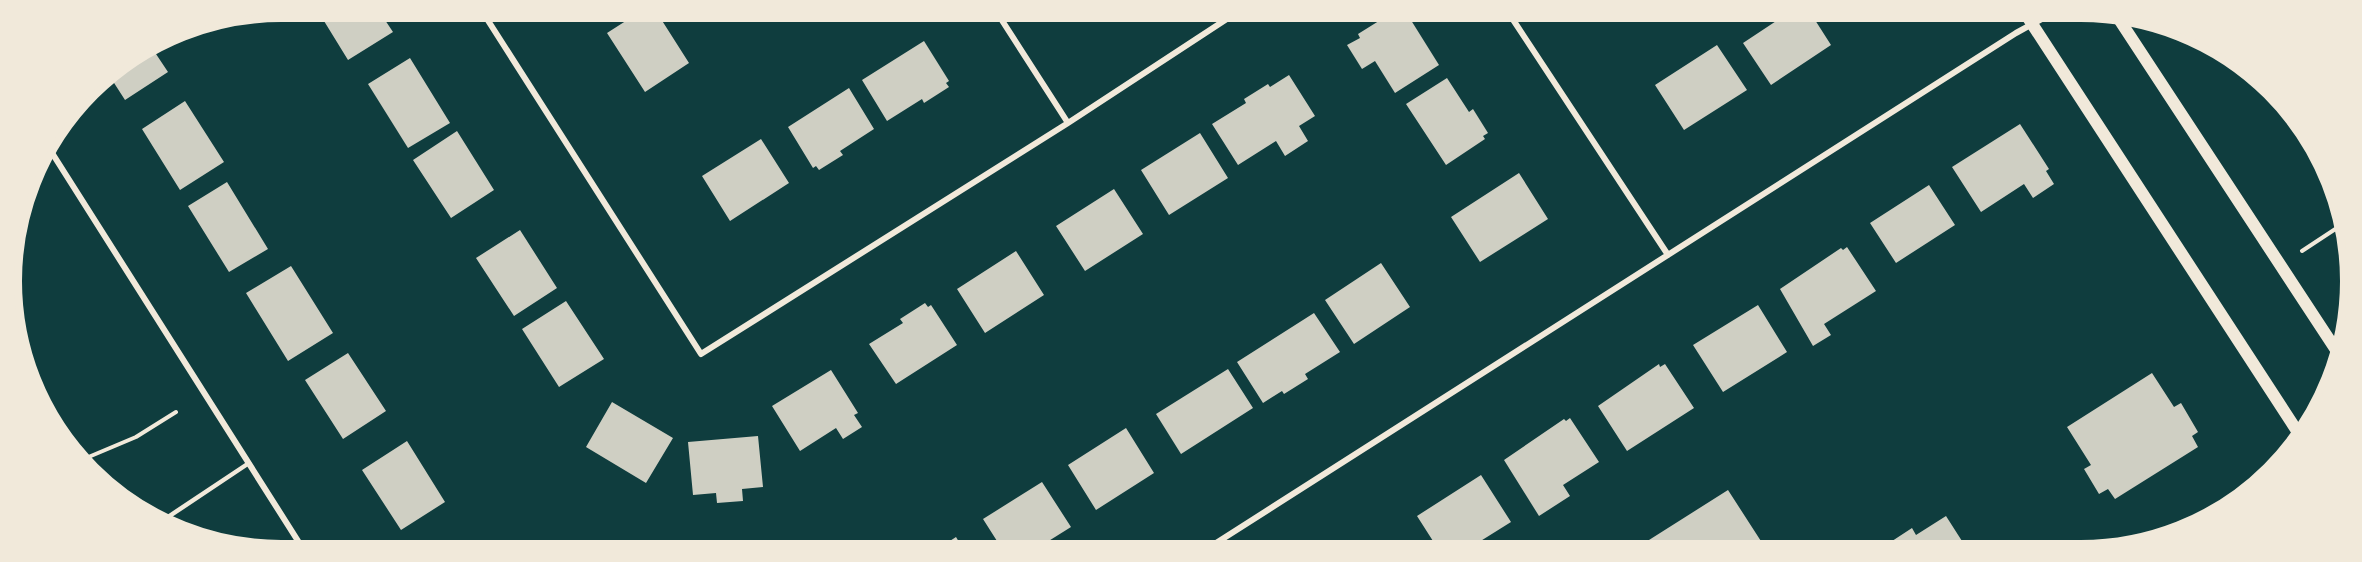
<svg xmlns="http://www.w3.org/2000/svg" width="2362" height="562" font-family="'Golos Text',sans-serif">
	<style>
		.building { fill: #cfcfc3 }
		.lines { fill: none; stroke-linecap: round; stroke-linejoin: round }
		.path { stroke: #f1e9da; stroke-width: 4 }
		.service { stroke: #f1e9da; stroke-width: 4.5 }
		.minor { stroke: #f1e9da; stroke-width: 6 }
		.secondary { stroke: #f1e9da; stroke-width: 12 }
		.rim { fill: none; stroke: #f1e9da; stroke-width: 8 }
	</style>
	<rect width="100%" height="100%" fill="#0f3d3e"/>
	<path class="building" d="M 316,8 L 377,8 L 393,32 L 348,60 Z
		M 646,8 L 654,8 L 689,63 L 645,92 L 607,33 Z
		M 1398,9 L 1404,9 L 1439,65 L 1395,93 L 1375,61 L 1362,69 L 1347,45 L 1360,38 L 1358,34 Z
		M 1808,9 L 1831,45 L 1771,85 L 1743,43 L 1787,14 L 1791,20 Z
		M 1854,10 L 1876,10 L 1860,20 Z
		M 924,41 L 949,81 L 946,83 L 949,87 L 924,103 L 922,99 L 887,121 L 862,80 Z
		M 150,45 L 168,72 L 125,100 L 107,72 Z
		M 1717,45 L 1747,90 L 1684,130 L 1655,85 Z
		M 410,58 L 450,123 L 408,148 L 368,84 Z
		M 1289,75 L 1315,116 L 1299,126 L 1308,141 L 1285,156 L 1276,141 L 1238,165 L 1212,124 L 1246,103 L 1244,99 L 1268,84 L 1270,87 Z
		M 1447,78 L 1469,112 L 1473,109 L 1488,133 L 1483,136 L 1485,139 L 1446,165 L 1406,104 Z
		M 849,88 L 874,129 L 840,151 L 843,155 L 819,170 L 816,166 L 813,168 L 788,127 Z
		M 185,101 L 224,162 L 180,190 L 142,129 Z
		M 2020,124 L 2049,169 L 2046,171 L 2054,184 L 2033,198 L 2024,184 L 1981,212 L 1952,167 Z
		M 2302,124 L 2321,161 L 2320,162 L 2297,127 Z
		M 457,131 L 494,190 L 451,218 L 413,160 Z
		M 1200,133 L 1228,178 L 1169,215 L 1141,170 Z
		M 761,139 L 789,183 L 730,221 L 702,176 Z
		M 1519,173 L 1548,219 L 1480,262 L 1451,217 Z
		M 227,182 L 268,249 L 229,272 L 188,206 Z
		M 1929,185 L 1955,225 L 1896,263 L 1870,223 Z
		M 1114,189 L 1143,234 L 1085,271 L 1056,226 Z
		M 520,230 L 557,288 L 514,316 L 476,258 Z
		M 1847,247 L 1876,291 L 1824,324 L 1831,335 L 1813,346 L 1780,289 L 1841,248 L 1843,250 Z
		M 1016,251 L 1044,295 L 985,333 L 957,289 Z
		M 1381,263 L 1410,307 L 1354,344 L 1325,300 Z
		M 291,266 L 333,333 L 288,361 L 246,293 Z
		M 566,301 L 604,359 L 559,387 L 522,329 Z
		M 925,303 L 928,307 L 931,305 L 957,345 L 896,384 L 869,344 L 903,323 L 900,319 Z
		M 1758,305 L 1787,352 L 1723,392 L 1693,345 Z
		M 1314,313 L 1340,352 L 1305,374 L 1308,379 L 1284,394 L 1282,391 L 1263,403 L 1237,362 Z
		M 348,353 L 386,411 L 343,439 L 305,380 Z
		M 1659,364 L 1660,367 L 1665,364 L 1694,408 L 1627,451 L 1598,406 Z
		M 1228,369 L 1253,408 L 1181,454 L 1156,414 Z
		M 831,370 L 858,413 L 854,415 L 862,427 L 843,439 L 836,428 L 800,451 L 772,406 Z
		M 2152,373 L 2174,407 L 2181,403 L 2198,432 L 2192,436 L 2198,447 L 2115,499 L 2108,489 L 2099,494 L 2084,469 L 2091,465 L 2067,427 Z
		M 612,402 L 673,438 L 646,483 L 586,447 Z
		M 1570,418 L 1599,462 L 1563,485 L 1570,496 L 1539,516 L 1504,460 L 1564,419 L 1566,421 Z
		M 1126,428 L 1154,473 L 1096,510 L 1068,465 Z
		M 758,436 L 763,487 L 742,489 L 743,501 L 717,503 L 716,493 L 693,495 L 688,442 Z
		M 407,441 L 445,502 L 401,530 L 362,470 Z
		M 1481,475 L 1511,522 L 1463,552 L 1440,552 L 1417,516 Z
		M 1042,482 L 1071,527 L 1031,552 L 1004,552 L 983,519 Z
		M 1728,490 L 1768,552 L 1657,552 L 1649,540 Z
		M 1946,516 L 1969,552 L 1890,552 L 1886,545 L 1912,528 L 1916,535 Z
		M 956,537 L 965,552 L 933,552 Z
		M 1379,540 L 1387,552 L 1361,552 Z
		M 463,542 L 469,552 L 447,552 Z"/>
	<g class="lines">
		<path class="path" d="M 2302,251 L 2346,222
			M 79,461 L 136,437 L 176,412"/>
		<path class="service" d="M 159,523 L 249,463"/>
		<path class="minor" d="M 480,8 L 701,354 L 1068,123 L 1242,9
			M 994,8 L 1068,123
			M 1506,9 L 1668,255
			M 47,145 L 305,552
			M 1202,552 L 2016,33 L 2058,10"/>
		<path class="secondary" d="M 2023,10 L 2301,437
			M 2113,10 L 2340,356"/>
	</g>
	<path d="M0 0H2362V562H0ZM281 18H2081A263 263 0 0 1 2344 281V281A263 263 0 0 1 2081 544H281A263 263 0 0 1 18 281V281A263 263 0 0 1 281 18Z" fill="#f1e9da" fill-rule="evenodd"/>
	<path class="rim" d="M281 18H2081A263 263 0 0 1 2344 281V281A263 263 0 0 1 2081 544H281A263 263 0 0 1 18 281V281A263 263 0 0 1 281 18Z"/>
</svg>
